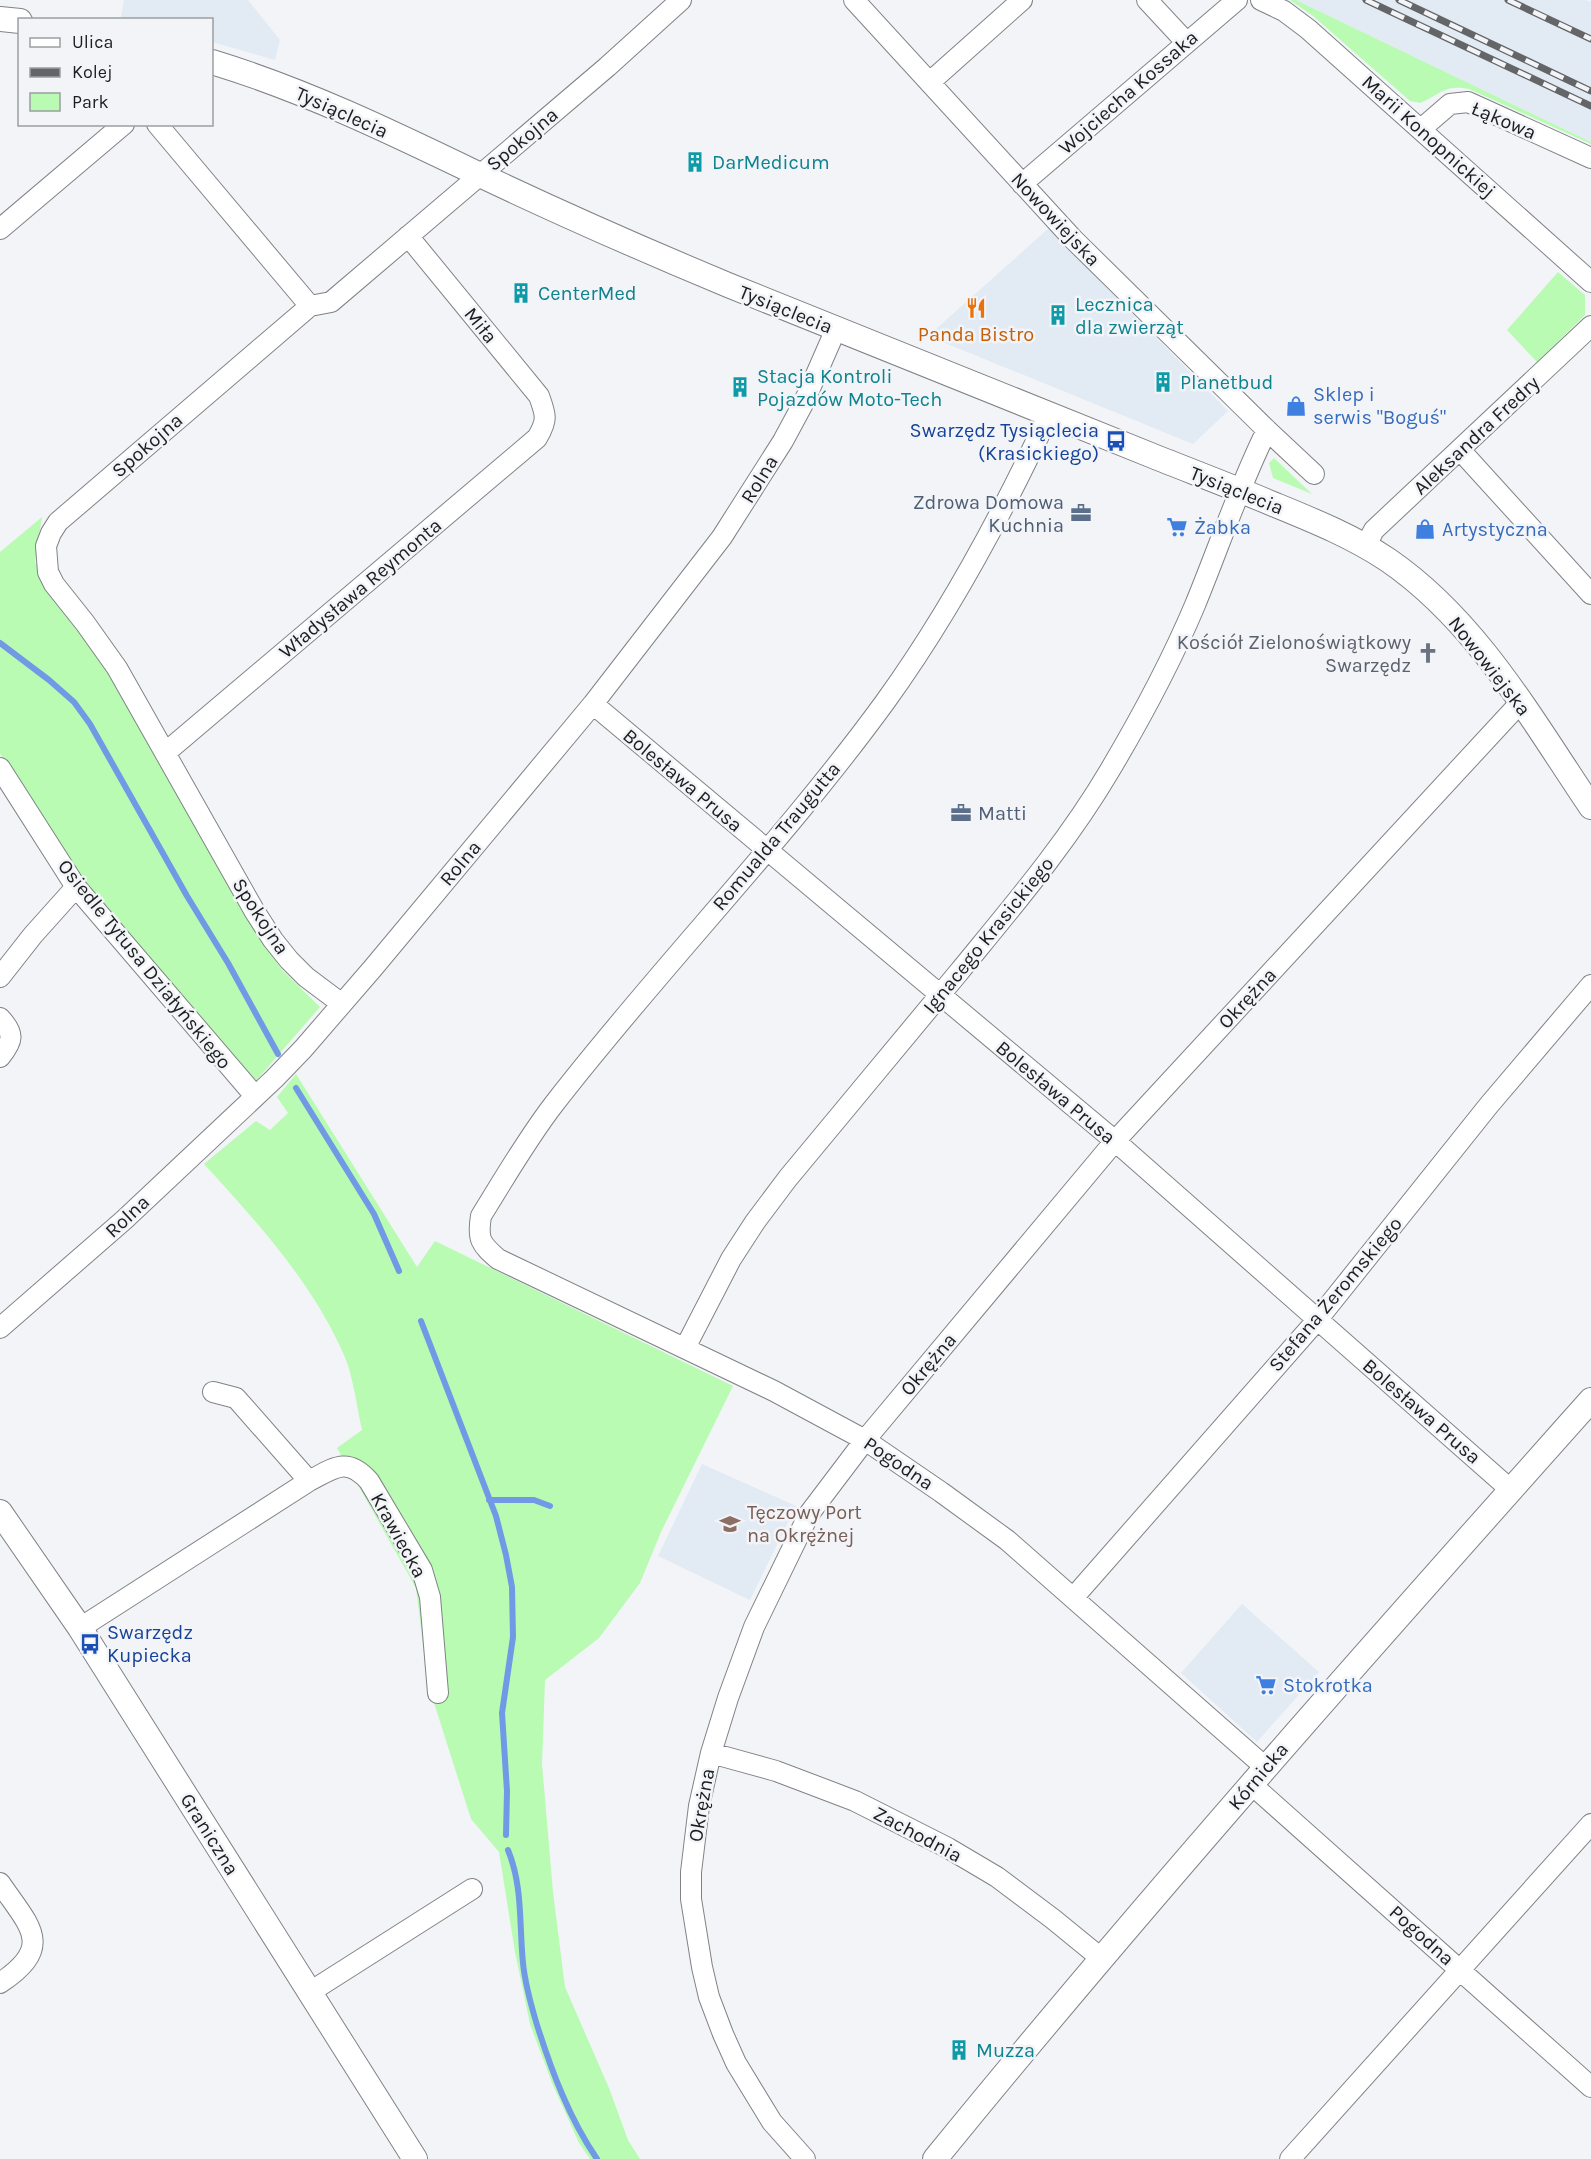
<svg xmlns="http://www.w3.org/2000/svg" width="1591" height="2159" font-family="Karla,sans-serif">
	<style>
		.built { fill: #e2eaf4 }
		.green { fill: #b9fbb3 }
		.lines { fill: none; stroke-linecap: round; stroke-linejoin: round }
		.stream { stroke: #7199e5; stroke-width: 6 }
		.minor-casing { stroke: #808386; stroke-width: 22 }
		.tertiary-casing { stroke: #808386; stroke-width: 26 }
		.minor { stroke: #fff; stroke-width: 20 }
		.tertiary { stroke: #fff; stroke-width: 24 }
		.rail-casing { stroke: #646567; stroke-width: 7 }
		.rail { stroke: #f2f4f8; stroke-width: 4.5; stroke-dasharray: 14; stroke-linecap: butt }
		.labels { text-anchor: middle; stroke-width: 5; stroke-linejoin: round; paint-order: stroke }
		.street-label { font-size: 20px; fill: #1c1d1e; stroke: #f2f4f8 }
		.culture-label { font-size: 20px; fill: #0d838f; stroke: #f2f4f8; text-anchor: start }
		.food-label { font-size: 20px; fill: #c56008; stroke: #f2f4f8 }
		.shop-label { font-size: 20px; fill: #366cbe; stroke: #f2f4f8; text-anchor: start }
		.transit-label { font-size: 20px; fill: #164399; stroke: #f2f4f8; text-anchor: end }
		.service-label { font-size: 20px; fill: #4e5e75; stroke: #f2f4f8; text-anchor: end }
		.worship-label { font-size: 20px; fill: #5b616d; stroke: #f2f4f8; text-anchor: end }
		.education-label { font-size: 20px; fill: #785e54; stroke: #f2f4f8; text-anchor: start }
	</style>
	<rect width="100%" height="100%" fill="#f2f4f8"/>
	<path class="built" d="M 124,0 L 248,0 L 280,40 L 275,60 L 212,42 L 212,20 L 130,20 L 121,17 Z
		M 1296,0 L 1586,0 L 1591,2 L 1591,142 Z
		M 1049,228 L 1228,411 L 1193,444 L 928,336 Z
		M 702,1464 L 796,1506 L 750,1600 L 658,1556 Z
		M 1242,1604 L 1319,1672 L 1257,1742 L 1181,1673 Z"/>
	<path class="green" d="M 1290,0 L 1296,0 L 1591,142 L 1591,144 L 1469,89 C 1444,84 1440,95 1420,103 L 1410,101 L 1313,16 Z
		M 1558,272 L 1585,295 L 1585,315 L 1537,362 L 1507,330 Z
		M 1274,458 L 1312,494 L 1273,478 L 1269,463 Z
		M 42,517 L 35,562 L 105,664 L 244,915 L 282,970 L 320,1007 L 255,1082 L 129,937 L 82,877 L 0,754 L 0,552 Z
		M 296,1074 L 417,1267 L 435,1241 L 733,1386 L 661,1532 L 640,1583 L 599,1638 L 545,1680 L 542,1764 L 553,1892 L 565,1987 L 609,2088 L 628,2140 L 640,2159 L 590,2159 L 579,2143 L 552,2083 L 530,2024 L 515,1952 L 499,1852 L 471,1819 L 428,1684 L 416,1588 L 337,1448 L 362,1430 C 357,1408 353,1375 344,1355 C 312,1282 257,1222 204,1164 L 256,1121 L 270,1130 L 288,1113 L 277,1097 Z"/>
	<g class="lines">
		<path class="stream" d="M 0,643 L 49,680 L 74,702 L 90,724 L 187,896 L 228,963 L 278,1054
			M 296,1088 L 374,1214 L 399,1271
			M 421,1321 L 496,1516 L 506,1555 L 512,1587 L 513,1637 L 502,1713 L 507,1791 L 506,1835
			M 489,1500 L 534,1500 L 550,1506
			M 508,1850 C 523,1887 519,1923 523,1963 C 525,1984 531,2005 537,2025 C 552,2072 569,2118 597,2159"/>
		<g class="minor-casing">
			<path id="minor" d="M 1147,0 L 1186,42
				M 1261,0 L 1284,11 L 1308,29 L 1591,282
				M 930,82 L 1022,0
				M 157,124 L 310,306
				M 1421,129 L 1450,104 L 1468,102 L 1591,158
				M 1022,184 L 1237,0
				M 0,229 L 124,124
				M 1049,414 C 1002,515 950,612 885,702 C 783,842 660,967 554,1104 C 527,1139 504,1179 481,1216 C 477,1240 481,1244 498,1259 L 774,1391 L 865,1440 L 941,1492 L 1007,1540 L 1265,1767
				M 1267,430 L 1314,474
				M 1461,451 L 1591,594
				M 1365,547 L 1374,530 L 1591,326
				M 593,704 L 1115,1141 L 1511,1490
				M 165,753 L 537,438 C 548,420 546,415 539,396 L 408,236
				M 0,768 L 76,887 L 255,1096
				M 0,977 L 33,935 L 76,887
				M 342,1004 L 306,977 L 289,960 L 273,940 L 255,912 L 117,668 L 85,623 L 54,584 L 48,572 L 46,546 L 51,533 L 58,522 L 310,306 L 331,302 L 607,67 L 681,0
				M 0,1018 C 15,1034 13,1041 0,1057
				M 0,1328 L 124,1220 L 274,1079 L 303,1049 L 373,968 L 593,704 L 722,537 L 783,441 L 804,402 L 836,329
				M 685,1348 L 731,1259 L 755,1222 L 788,1178 C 845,1109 902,1041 959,972 C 1012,907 1067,843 1110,770 C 1142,716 1171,662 1195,605 C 1219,547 1239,486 1267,430 L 1073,239 L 854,0
				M 213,1392 L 236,1398 L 309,1481
				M 1073,1598 L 1318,1319 L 1489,1105 L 1591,985
				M 80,1628 L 309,1481 C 334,1468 347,1456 369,1481 L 422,1570 L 430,1597 L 438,1693
				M 711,1753 L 776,1771 L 855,1801 L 948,1848 L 997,1877 L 1053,1919 L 1102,1959
				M 1251,1784 L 1591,2087
				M 0,1883 C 29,1926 56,1946 0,1983
				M 310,1992 L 472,1889
				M 805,2159 L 772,2122 L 736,2063 L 723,2034 L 709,1997 L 702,1967 L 691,1899 L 691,1872 L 699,1806 L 711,1753 L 728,1698 L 754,1627 L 809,1514 L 865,1440 L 1115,1141 L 1520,703
				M 1290,2159 L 1591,1824"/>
		</g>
		<g class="tertiary-casing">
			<path id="tertiary" d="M 0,19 L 20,21
				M 212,62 C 304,90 391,132 478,174 C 560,213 644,250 728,285 C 869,343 1011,399 1153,456 C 1193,472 1233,487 1273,504 C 1312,520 1352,536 1388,560 C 1477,621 1532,720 1591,807
				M 0,1512 L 80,1628 L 415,2159
				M 935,2159 C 1146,1900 1368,1650 1591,1400"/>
		</g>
		<use href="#minor" class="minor"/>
		<use href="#tertiary" class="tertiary"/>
		<g class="rail-casing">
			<path id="rail" d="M 1366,0 L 1591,106
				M 1399,0 L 1591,91
				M 1508,0 L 1591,39"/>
		</g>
		<use href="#rail" class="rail"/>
	</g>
	<defs>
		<g id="building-bare" transform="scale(1.62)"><path d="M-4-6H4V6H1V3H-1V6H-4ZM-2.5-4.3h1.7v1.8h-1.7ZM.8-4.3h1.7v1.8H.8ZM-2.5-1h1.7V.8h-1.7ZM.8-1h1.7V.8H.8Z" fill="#0f9aa8" stroke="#f2f4f8" stroke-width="2.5" paint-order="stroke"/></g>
		<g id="restaurant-bare" transform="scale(1.62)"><path d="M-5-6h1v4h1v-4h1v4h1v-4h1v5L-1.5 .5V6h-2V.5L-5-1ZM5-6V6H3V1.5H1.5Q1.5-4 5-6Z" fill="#e8710a" stroke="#f2f4f8" stroke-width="2.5" paint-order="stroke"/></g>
		<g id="shop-bare" transform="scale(1.62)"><path d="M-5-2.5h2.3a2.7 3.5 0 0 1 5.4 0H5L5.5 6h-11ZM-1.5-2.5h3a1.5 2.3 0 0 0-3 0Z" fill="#3f7fe0" stroke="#f2f4f8" stroke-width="2.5" paint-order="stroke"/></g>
		<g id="bus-bare" transform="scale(1.62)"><path d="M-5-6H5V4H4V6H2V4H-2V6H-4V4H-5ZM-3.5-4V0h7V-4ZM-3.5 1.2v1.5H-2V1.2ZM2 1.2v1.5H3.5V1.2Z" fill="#1a4fb4" stroke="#f2f4f8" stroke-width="2.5" paint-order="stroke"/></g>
		<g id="office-bare" transform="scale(1.62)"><path d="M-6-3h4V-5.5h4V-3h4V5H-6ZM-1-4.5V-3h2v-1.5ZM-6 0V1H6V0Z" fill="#5c6f8a" stroke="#f2f4f8" stroke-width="2.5" paint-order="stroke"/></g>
		<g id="supermarket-bare" transform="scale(1.62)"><path d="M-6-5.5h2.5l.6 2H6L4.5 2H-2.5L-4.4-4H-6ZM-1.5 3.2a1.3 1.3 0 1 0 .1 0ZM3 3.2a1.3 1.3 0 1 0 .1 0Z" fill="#3f7fe0" stroke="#f2f4f8" stroke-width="2.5" paint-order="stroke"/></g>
		<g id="church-bare" transform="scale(1.62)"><path d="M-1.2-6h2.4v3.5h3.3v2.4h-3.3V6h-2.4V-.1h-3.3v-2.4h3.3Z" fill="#6b7280" stroke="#f2f4f8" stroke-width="2.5" paint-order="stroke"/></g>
		<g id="school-bare" transform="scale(1.62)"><path d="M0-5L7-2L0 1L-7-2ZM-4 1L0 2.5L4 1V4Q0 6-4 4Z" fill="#8d6e63" stroke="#f2f4f8" stroke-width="2.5" paint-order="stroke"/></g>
	</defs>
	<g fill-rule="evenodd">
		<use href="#building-bare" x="695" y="162"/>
		<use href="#building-bare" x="521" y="293"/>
		<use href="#restaurant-bare" x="976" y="308"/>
		<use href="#building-bare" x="1058" y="315"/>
		<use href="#building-bare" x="1163" y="382"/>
		<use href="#building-bare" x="740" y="387"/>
		<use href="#shop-bare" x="1296" y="406"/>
		<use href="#bus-bare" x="1116" y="441"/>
		<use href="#office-bare" x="1081" y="513"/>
		<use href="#supermarket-bare" x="1177" y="527"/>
		<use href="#shop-bare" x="1425" y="529"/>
		<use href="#church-bare" x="1428" y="653"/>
		<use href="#office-bare" x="961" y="813"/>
		<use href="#school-bare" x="730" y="1524"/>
		<use href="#bus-bare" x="90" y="1644"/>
		<use href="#supermarket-bare" x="1266" y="1685"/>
		<use href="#building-bare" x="959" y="2050"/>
	</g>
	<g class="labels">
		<g class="street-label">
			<text transform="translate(1128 92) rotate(-41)" y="7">Wojciecha Kossaka</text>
			<text transform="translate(342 112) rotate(24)" y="7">Tysiąclecia</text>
			<text transform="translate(1504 120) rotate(23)" y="7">Łąkowa</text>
			<text transform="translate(1429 136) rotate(42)" y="7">Marii Konopnickiej</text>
			<text transform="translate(522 139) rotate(-40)" y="7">Spokojna</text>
			<text transform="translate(1056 219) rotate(47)" y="7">Nowowiejska</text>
			<text transform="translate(786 309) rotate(22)" y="7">Tysiąclecia</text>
			<text transform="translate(481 325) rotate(51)" y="7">Miła</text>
			<text transform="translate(1476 435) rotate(-43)" y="7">Aleksandra Fredry</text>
			<text transform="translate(147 445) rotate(-41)" y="7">Spokojna</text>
			<text transform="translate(759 479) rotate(-58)" y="7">Rolna</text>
			<text transform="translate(1237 490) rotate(22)" y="7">Tysiąclecia</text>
			<text transform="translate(360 588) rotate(-40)" y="7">Władysława Reymonta</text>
			<text transform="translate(1490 666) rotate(52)" y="7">Nowowiejska</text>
			<text transform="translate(683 780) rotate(40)" y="7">Bolesława Prusa</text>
			<text transform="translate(776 836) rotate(-50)" y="7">Romualda Traugutta</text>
			<text transform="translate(460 863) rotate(-50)" y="7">Rolna</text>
			<text transform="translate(261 916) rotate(57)" y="7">Spokojna</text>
			<text transform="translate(988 935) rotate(-51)" y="7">Ignacego Krasickiego</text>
			<text transform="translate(145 964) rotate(51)" y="7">Osiedle Tytusa Działyńskiego</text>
			<text transform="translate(1247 998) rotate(-47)" y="7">Okrężna</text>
			<text transform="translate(1056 1092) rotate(40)" y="7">Bolesława Prusa</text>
			<text transform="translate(127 1216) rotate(-43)" y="7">Rolna</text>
			<text transform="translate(1335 1294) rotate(-50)" y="7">Stefana Żeromskiego</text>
			<text transform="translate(928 1364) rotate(-50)" y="7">Okrężna</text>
			<text transform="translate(1422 1411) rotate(41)" y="7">Bolesława Prusa</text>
			<text transform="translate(899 1463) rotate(34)" y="7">Pogodna</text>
			<text transform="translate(399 1535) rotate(61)" y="7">Krawiecka</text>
			<text transform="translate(1258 1776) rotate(-50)" y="7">Kórnicka</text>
			<text transform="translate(701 1805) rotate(-80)" y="7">Okrężna</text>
			<text transform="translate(210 1834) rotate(58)" y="7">Graniczna</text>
			<text transform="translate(918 1834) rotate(28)" y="7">Zachodnia</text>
			<text transform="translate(1422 1935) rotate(42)" y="7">Pogodna</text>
		</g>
		<g class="culture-label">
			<text x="712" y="169">DarMedicum</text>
			<text x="538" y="300">CenterMed</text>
			<text x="1075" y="311">Lecznica<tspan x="1075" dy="23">dla zwierząt</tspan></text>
			<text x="757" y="383">Stacja Kontroli<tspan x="757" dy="23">Pojazdów Moto-Tech</tspan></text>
			<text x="1180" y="389">Planetbud</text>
			<text x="976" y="2057">Muzza</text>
		</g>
		<g class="food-label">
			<text x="976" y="341">Panda Bistro</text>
		</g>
		<g class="shop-label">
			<text x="1313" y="401">Sklep i<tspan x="1313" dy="23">serwis "Boguś"</tspan></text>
			<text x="1194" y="534">Żabka</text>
			<text x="1442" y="536">Artystyczna</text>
			<text x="1283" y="1692">Stokrotka</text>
		</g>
		<g class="transit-label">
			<text x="1099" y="437">Swarzędz Tysiąclecia<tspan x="1099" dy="23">(Krasickiego)</tspan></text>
			<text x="107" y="1639" text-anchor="start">Swarzędz<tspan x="107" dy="23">Kupiecka</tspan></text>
		</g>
		<g class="service-label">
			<text x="1064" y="509">Zdrowa Domowa<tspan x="1064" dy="23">Kuchnia</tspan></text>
			<text x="978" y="820" text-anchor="start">Matti</text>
		</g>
		<g class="worship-label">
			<text x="1411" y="649">Kościół Zielonoświątkowy<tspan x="1411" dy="23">Swarzędz</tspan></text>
		</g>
		<g class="education-label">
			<text x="747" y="1519">Tęczowy Port<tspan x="747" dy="23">na Okrężnej</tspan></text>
		</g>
	</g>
	<rect x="18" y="18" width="195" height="108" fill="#f2f4f8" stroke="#9c9ea1" stroke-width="1.5"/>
	<rect x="30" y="38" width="30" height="9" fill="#ffffff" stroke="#9c9ea1" stroke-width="1.5"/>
	<text x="72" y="48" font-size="18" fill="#1c1d1e">Ulica</text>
	<rect x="30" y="68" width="30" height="9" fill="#646567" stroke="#9c9ea1" stroke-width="1.5"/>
	<text x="72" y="78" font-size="18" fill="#1c1d1e">Kolej</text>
	<rect x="30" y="93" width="30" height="18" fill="#b9fbb3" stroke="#9c9ea1" stroke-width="1.5"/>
	<text x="72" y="108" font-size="18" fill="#1c1d1e">Park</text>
</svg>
